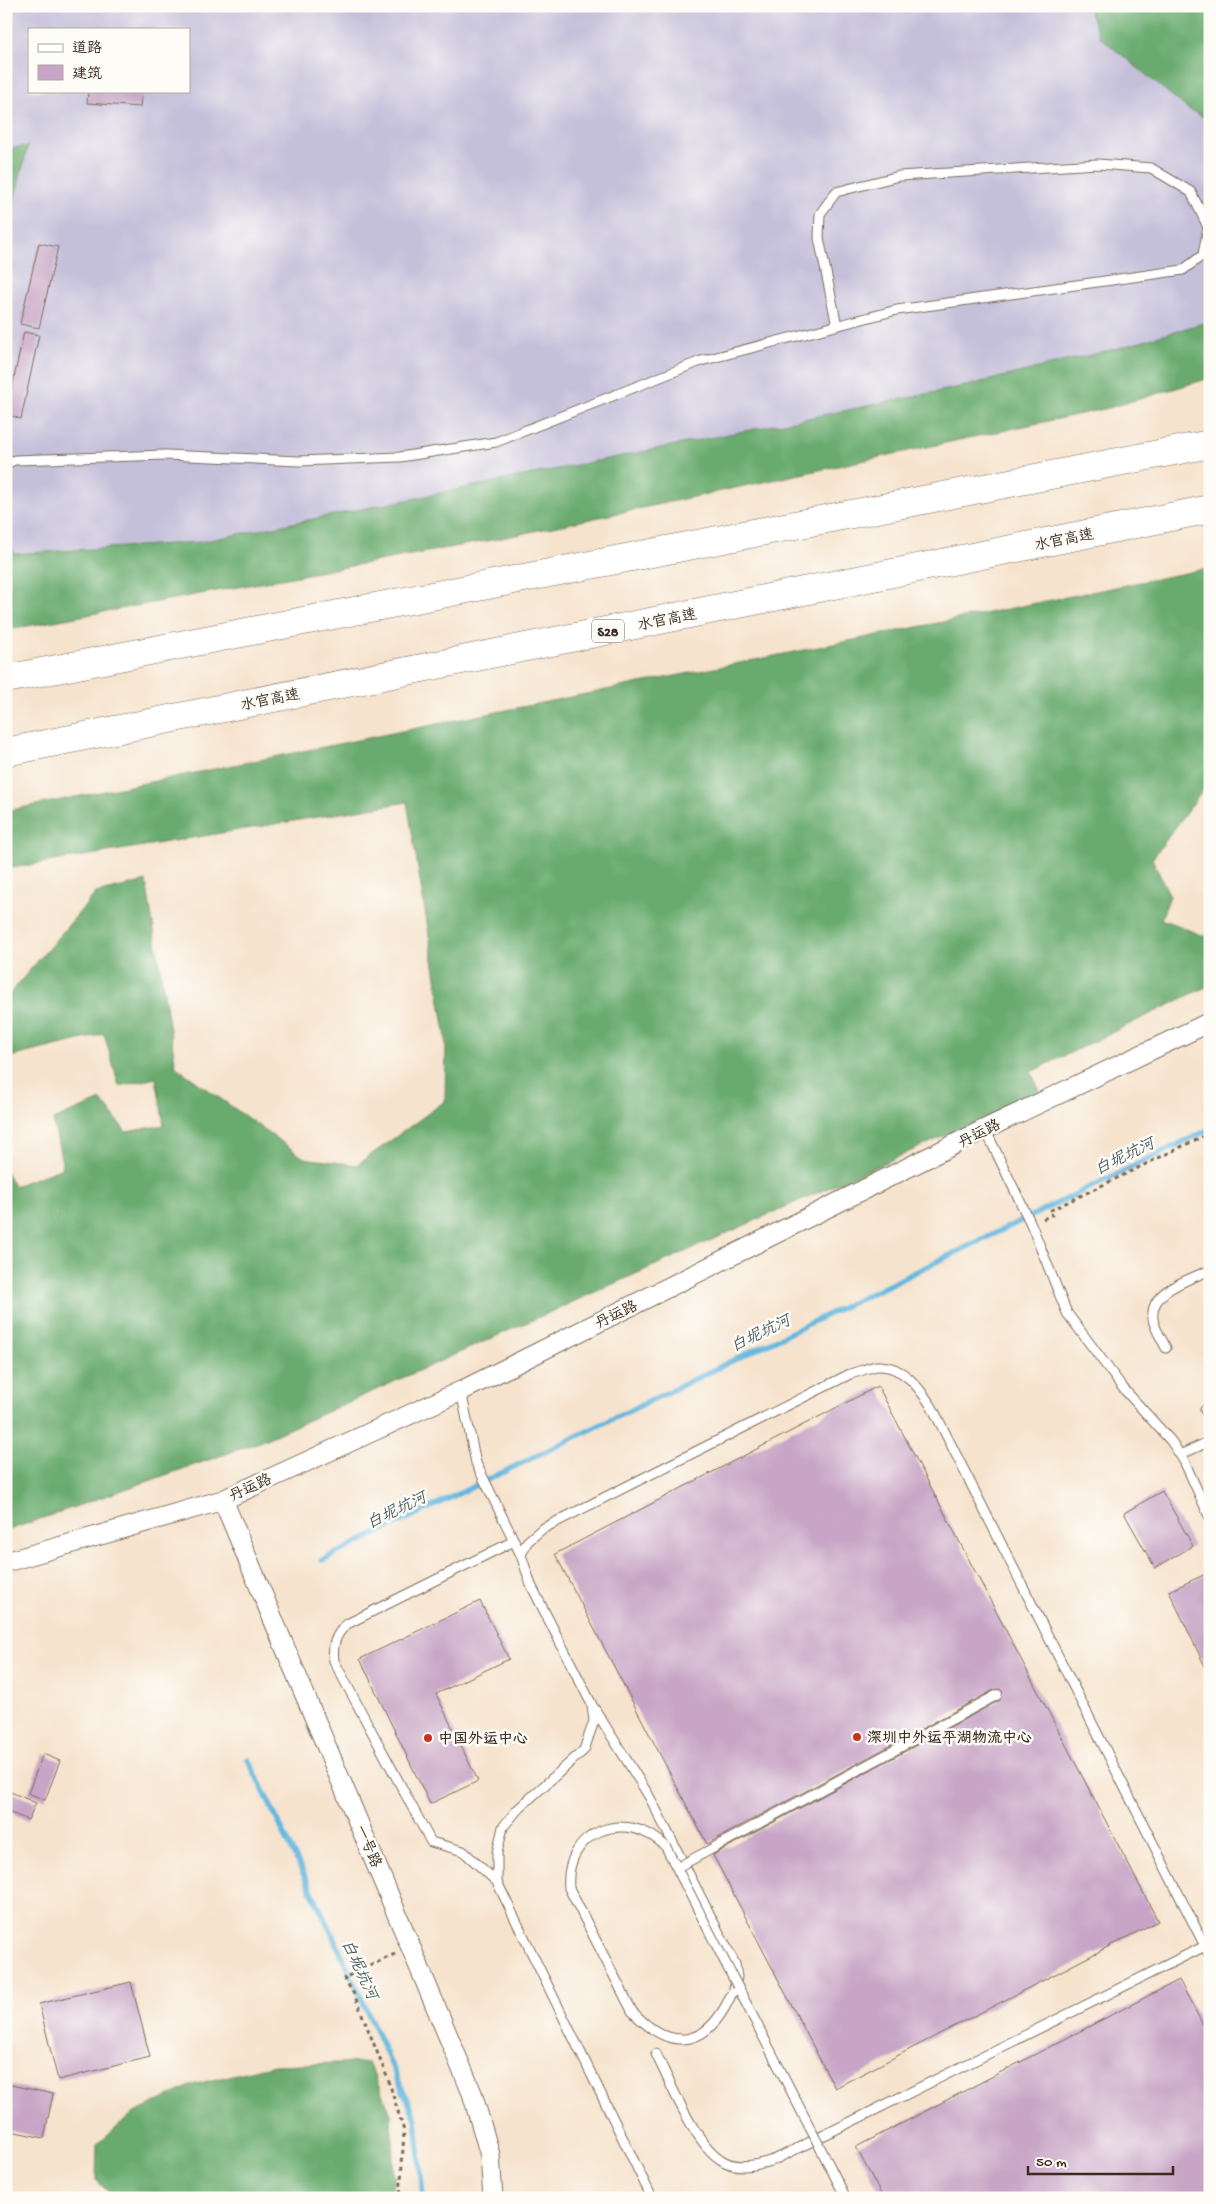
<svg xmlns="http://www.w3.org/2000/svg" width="1216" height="2204" font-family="'Gochi Hand','LXGW WenKai TC',sans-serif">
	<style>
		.industrial { fill: #c5c0da; fill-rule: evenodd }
		.forest { fill: #69ab6e; stroke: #526a46 }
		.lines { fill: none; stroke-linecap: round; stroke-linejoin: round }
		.stream { stroke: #62b7de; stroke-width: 5.5 }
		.building { fill: #c8a5c6 }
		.lane-casing { stroke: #7c6b5b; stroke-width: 11 }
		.street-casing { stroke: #7c6b5b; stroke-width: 21 }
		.highway-casing { stroke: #7c6b5b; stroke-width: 29 }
		.path { stroke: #7c6b5b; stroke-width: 3; stroke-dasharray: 4 4; stroke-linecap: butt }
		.lane { stroke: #fff; stroke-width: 9 }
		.street { stroke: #fff; stroke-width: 19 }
		.highway { stroke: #fff; stroke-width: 28 }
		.lane-bridge-casing { stroke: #7c6b5b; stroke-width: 11; stroke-linecap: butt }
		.lane-bridge { stroke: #fff; stroke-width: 9 }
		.poi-dot { fill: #c8321e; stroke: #fdfcf7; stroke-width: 2 }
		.labels { text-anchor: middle; stroke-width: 5; stroke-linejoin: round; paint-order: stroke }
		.shield { fill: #fdfcf7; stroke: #75695f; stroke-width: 1 }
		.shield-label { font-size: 14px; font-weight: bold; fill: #3b2a1e }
		.street-label { font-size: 15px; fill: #3b2a1e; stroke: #fdfcf7 }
		.poi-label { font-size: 15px; font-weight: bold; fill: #3b2a1e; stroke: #fdfcf7; text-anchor: start }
		.water-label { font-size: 16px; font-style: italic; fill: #495b61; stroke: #fdfcf7 }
	</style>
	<rect width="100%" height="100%" fill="#fdfcf7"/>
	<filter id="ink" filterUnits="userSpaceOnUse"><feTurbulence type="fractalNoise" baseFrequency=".02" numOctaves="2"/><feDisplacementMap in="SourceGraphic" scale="10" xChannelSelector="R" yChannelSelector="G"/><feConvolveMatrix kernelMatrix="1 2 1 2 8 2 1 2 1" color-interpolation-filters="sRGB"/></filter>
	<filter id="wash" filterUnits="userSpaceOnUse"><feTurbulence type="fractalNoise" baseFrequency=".0096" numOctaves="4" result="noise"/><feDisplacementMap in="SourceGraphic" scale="20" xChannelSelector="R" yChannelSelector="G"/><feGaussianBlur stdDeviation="1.12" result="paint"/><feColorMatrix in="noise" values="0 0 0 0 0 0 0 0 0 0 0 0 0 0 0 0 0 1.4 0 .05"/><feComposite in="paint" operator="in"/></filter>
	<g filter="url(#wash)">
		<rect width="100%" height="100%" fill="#f6e3cd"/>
		<path class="industrial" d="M 6,6 L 1087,6 L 1100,37 L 1188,109 L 1210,120 L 1210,321 L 1126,346 L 970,385 L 200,542 L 14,554 L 6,527 L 6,233 L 28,146 L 6,149 ZM 29,29 L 189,29 L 189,91 L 29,91 Z"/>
		<path class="forest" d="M 1087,6 L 1210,6 L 1210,120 L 1188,109 L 1100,37 Z
			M 28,146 L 6,233 L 6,149 Z
			M 1210,321 L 1210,378 L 1109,408 L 497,539 L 6,630 L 6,527 L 14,554 L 200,542 L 970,385 L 1126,346 Z
			M 1210,568 L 1210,787 L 1206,786 L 1152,859 L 1170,896 L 1161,919 L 1204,936 L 1210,934 L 1210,985 L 1031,1072 L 1041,1093 L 257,1443 L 6,1531 L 6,1171 L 14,1186 L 63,1168 L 53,1120 L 101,1100 L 126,1132 L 164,1125 L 156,1078 L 119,1086 L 104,1034 L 6,1058 L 6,998 L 96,893 L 146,881 L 176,1067 L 304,1158 L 357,1165 L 445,1101 L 446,1038 L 407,802 L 6,869 L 6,811 Z
			M 368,2062 L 391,2114 L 394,2183 L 388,2198 L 114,2198 L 96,2180 L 97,2145 L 131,2115 L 192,2085 L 274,2065 Z"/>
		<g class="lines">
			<path class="stream" d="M 322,1560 L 1210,1129
				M 248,1759 L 328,1925 L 416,2119 L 423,2198"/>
		</g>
		<g id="blocks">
			<path class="building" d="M 88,91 L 142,91 L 140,107 L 87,103 Z
				M 39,243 L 58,247 L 39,328 L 20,324 Z
				M 24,332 L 39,335 L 21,419 L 6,414 Z
				M 878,1386 L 1158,1921 L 835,2088 L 713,1855 L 1000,1700 L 1003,1692 L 1000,1689 L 994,1690 L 707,1844 L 555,1554 Z
				M 1162,1491 L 1193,1546 L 1155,1568 L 1124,1513 Z
				M 1210,1572 L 1210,1677 L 1169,1591 Z
				M 480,1601 L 509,1659 L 436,1694 L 478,1781 L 430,1804 L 360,1659 Z
				M 43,1754 L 60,1761 L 45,1800 L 28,1793 Z
				M 6,1790 L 36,1803 L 28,1820 L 6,1811 Z
				M 1179,1980 L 1210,2038 L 1210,2198 L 883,2198 L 856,2147 Z
				M 131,1982 L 150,2057 L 58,2080 L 39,2004 Z
				M 6,2084 L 53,2094 L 44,2138 L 6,2130 Z"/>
		</g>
	</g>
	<g filter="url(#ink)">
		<use href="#blocks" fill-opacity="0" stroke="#7c6b5b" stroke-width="1"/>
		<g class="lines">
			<g class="lane-casing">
				<path id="lane" d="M 6,464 L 15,460 L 166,455 L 299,461 L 400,457 L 496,442 L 701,361 L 897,310 L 1183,270 L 1203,255 L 1208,227 L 1191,192 L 1151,168 L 1098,164 L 899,176 L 836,192 L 820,214 L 819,238 L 837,326
					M 985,1129 L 1031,1224 L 1067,1313 L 1123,1388 L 1171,1441 L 1184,1461 L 1210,1518
					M 1166,1348 C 1162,1339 1154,1328 1153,1319 C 1149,1290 1189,1280 1210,1270
					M 461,1391 L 476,1463 L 521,1555
					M 1205,1410 L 1210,1408
					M 1180,1455 L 1210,1441
					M 594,1708 L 649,1796 L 735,1964 L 737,1977 L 734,1988
					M 497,1882 L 463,1851 L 431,1842 L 334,1661 C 332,1645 335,1635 347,1624 L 514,1541
					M 656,2054 C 670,2082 694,2142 720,2159 C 736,2171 759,2165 776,2159 L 1205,1946
					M 652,2198 L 497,1882 L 497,1853 L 503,1827 L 518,1809 L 584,1750 L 594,1721 L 592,1705 L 531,1585 L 521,1555 L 527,1542 L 542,1529 L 850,1374 C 859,1372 869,1367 877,1366 C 903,1364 920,1389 932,1407 L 1210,1956"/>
			</g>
			<g class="street-casing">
				<path id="street" d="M 223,1500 L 472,2093 L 490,2155 L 493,2198
					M 6,1562 L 223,1500 L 461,1391 L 985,1129 L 1210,1022"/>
			</g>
			<g class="highway-casing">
				<path id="highway" d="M 6,679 L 1210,444
					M 6,752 L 1210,509"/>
			</g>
			<path class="path" d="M 1043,1219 L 1052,1215 L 1049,1211 L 1210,1133
				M 395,1954 L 344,1978 L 354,1994 L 389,2082 L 404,2131 L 400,2198"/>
			<use href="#lane" class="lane"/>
			<use href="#street" class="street"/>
			<use href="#highway" class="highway"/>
			<g class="lane-bridge-casing">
				<path id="lane-bridge" d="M 678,1867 L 997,1695
					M 732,1993 C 709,2046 673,2055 632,2011 L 569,1888 C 564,1830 627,1807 666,1847 L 846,2198"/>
			</g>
			<use href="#lane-bridge" class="lane-bridge"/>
		</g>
	</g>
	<g class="poi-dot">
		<circle cx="857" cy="1737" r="5"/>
		<circle cx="428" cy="1738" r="5"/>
	</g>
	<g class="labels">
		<rect class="shield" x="592" y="619.5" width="32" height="23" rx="4"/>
		<g class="shield-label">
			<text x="608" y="636">S28</text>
		</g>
		<g class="street-label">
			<text transform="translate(1064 539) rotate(-11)" y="5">水官高速</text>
			<text transform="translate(667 619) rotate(-11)" y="5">水官高速</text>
			<text transform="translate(270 699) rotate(-11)" y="5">水官高速</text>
			<text transform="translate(979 1133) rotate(-27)" y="5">丹运路</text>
			<text transform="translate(616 1314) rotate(-26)" y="5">丹运路</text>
			<text transform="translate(250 1487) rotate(-25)" y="5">丹运路</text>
			<text transform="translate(369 1846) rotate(67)" y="5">一号路</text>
		</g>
		<g class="poi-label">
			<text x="867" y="1742">深圳中外运平湖物流中心</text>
			<text x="438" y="1743">中国外运中心</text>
		</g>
		<g class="water-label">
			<text transform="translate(1124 1155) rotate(-26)" y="6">白坭坑河</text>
			<text transform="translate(760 1332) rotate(-26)" y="6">白坭坑河</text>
			<text transform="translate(396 1509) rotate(-26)" y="6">白坭坑河</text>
			<text transform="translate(361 1969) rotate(65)" y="6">白坭坑河</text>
		</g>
	</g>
	<rect width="1216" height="2204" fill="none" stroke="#fdfcf7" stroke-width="25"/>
	<rect x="28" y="28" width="162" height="65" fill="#fdfcf7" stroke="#afa8a0"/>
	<rect x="38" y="44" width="25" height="8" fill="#ffffff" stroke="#afa8a0"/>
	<text x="72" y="52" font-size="15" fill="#3b2a1e">道路</text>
	<rect x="38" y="65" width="25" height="15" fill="#c8a5c6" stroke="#afa8a0"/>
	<text x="72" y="78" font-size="15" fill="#3b2a1e">建筑</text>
	<path d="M1028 2166v8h145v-8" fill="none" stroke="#3b2a1e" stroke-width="2.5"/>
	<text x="1036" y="2166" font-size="15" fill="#3b2a1e" stroke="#fdfcf7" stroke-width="4" paint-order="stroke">50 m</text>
</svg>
